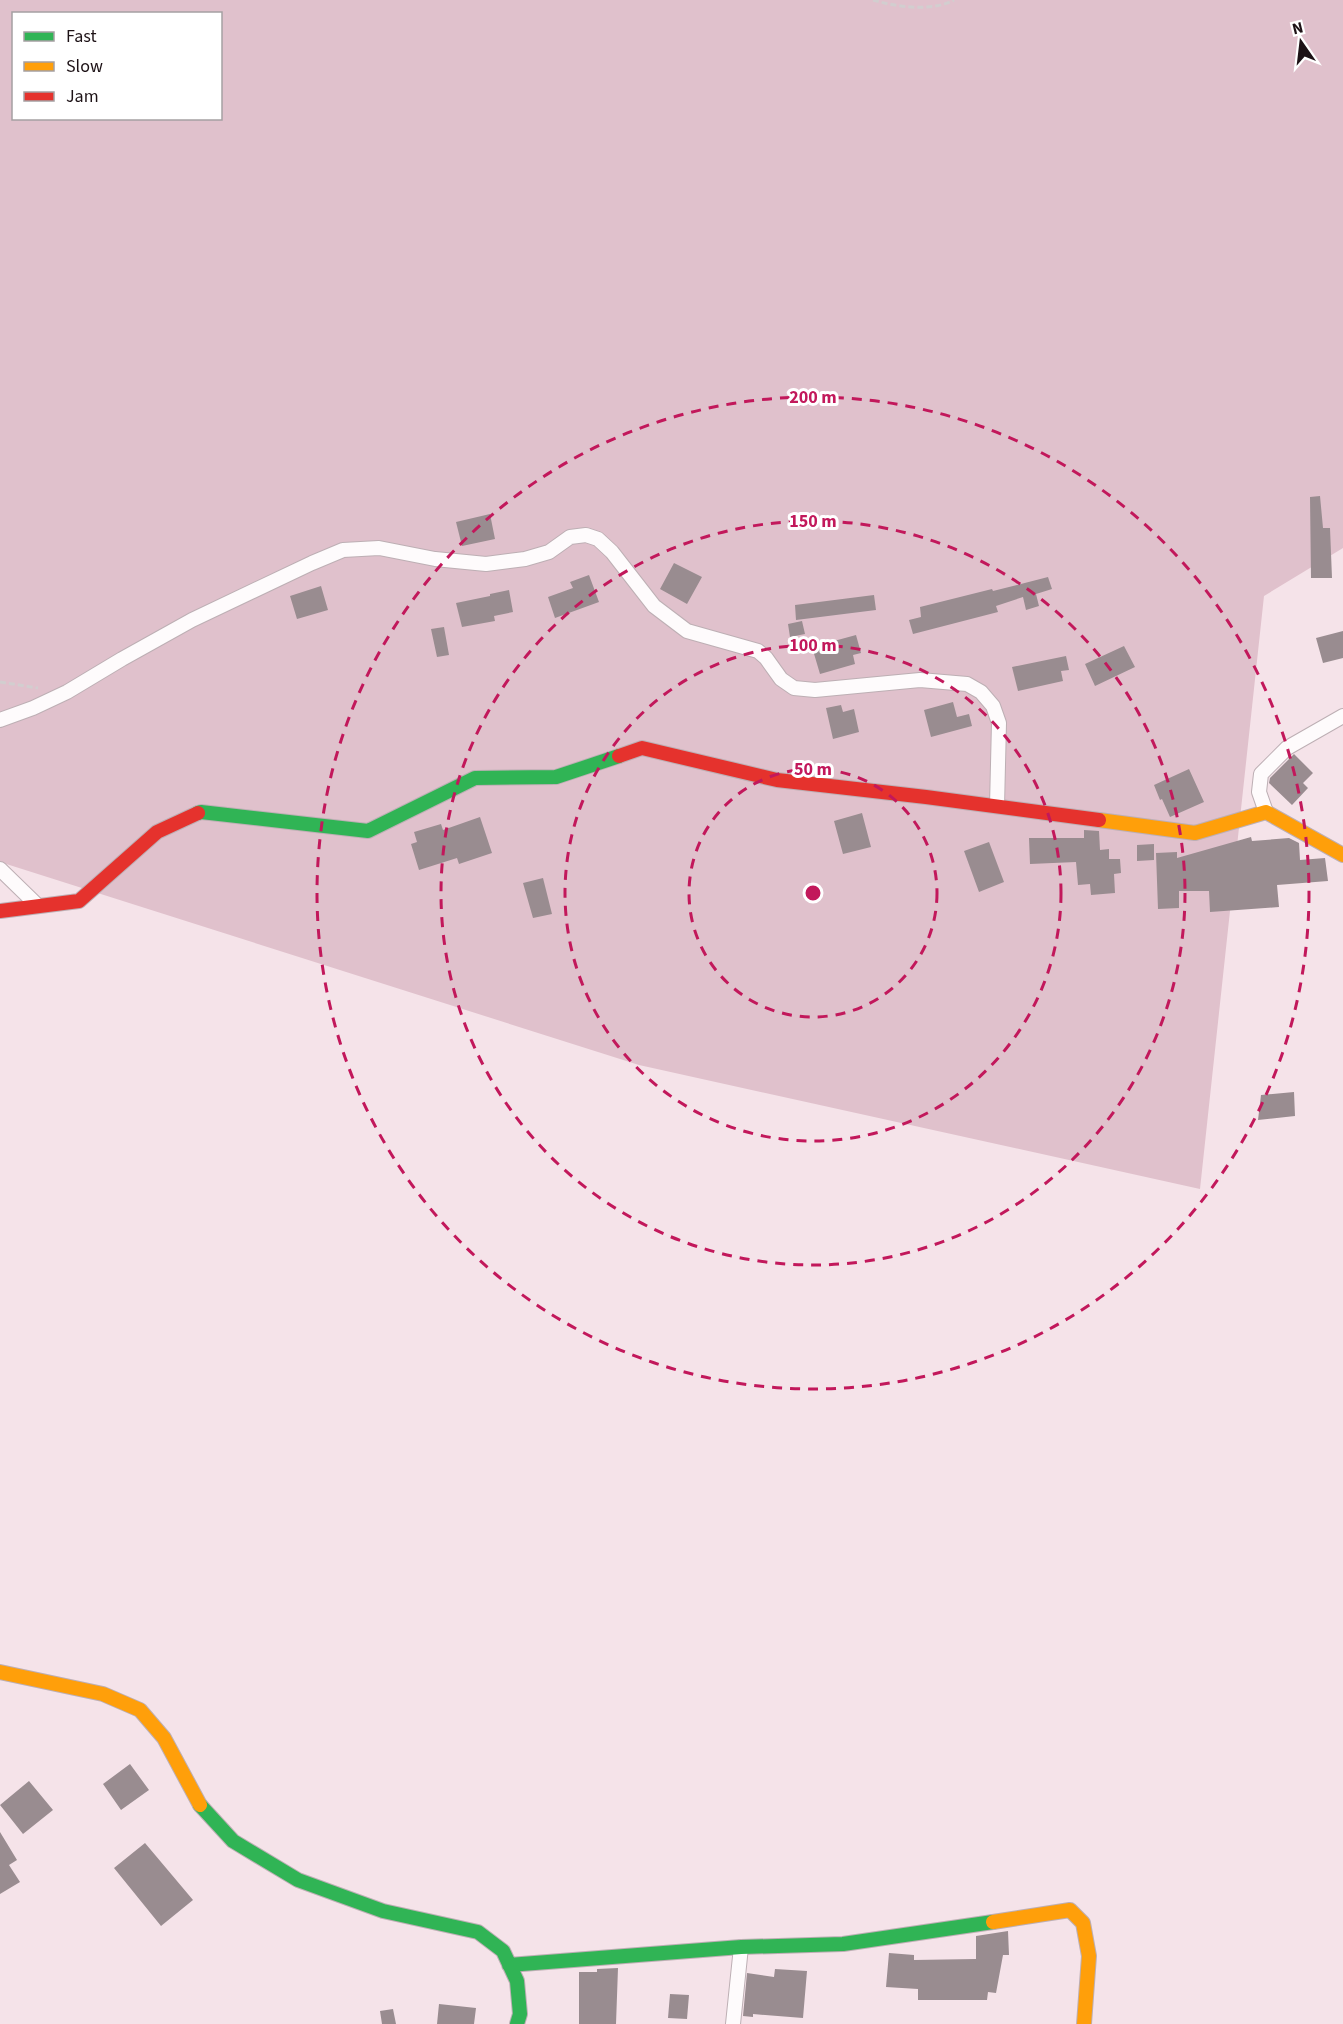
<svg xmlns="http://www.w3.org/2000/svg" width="1343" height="2024" font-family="'Source Sans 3',sans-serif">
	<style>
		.green { fill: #e0c1cc; fill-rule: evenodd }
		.building { fill: #998c90 }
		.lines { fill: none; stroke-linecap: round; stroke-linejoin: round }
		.street-casing { stroke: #bdafb4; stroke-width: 16 }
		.fast-casing { stroke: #bdafb4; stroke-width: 16 }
		.slow-casing { stroke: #bdafb4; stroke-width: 16 }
		.jam-casing { stroke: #bdafb4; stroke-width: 16 }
		.path { stroke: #d2cecf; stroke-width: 3; stroke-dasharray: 6 3; stroke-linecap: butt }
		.street { stroke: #fefbfc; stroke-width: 14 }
		.fast { stroke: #30b455; stroke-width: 14 }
		.slow { stroke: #ff9f0a; stroke-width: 14 }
		.jam { stroke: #e5322d; stroke-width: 14 }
		.ring { fill: none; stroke: #c2185b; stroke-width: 3; stroke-dasharray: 10 8 }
		.centre { fill: #c2185b; stroke: #fff; stroke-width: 3 }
		.ring-label { font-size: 18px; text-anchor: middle; font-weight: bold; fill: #c2185b; stroke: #fff; stroke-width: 6; stroke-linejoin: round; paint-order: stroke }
	</style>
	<rect width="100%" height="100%" fill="#f5e3e9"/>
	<path class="green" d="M 0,0 L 1343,0 L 1343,548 L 1264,596 L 1200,1189 L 639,1065 L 0,862 ZM 14,14 L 220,14 L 220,118 L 14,118 Z"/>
	<path class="building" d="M 1320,496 L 1323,528 L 1330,528 L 1332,578 L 1311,578 L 1310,497 Z
		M 490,514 L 495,539 L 462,546 L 456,522 Z
		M 674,563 L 702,577 L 687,604 L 660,589 Z
		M 589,575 L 599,602 L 555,618 L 548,597 L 573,588 L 570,582 Z
		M 1048,577 L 1052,589 L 1036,594 L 1039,606 L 1026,610 L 1023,597 L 996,606 L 998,612 L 913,634 L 909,620 L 921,617 L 920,607 L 992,589 L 993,591 Z
		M 321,586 L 328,610 L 297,619 L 290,596 Z
		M 509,590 L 513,612 L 494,616 L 495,621 L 462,627 L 456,603 L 490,596 L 490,594 Z
		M 874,595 L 876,610 L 796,620 L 795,605 Z
		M 802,621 L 805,634 L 790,637 L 788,624 Z
		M 444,627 L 449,655 L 437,657 L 431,629 Z
		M 1343,631 L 1343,658 L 1323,663 L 1316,638 Z
		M 856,635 L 861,653 L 853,655 L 855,664 L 820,674 L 812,647 Z
		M 1124,646 L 1135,667 L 1095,686 L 1085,664 Z
		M 1066,656 L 1069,670 L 1061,671 L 1063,681 L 1018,691 L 1012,667 Z
		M 953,702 L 957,717 L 969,714 L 972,726 L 931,737 L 924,710 Z
		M 841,705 L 843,712 L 854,709 L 859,732 L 833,739 L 826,708 Z
		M 1294,754 L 1313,773 L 1303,783 L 1308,788 L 1292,805 L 1269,783 L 1270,778 Z
		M 1189,769 L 1204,802 L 1170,817 L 1162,799 L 1160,800 L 1154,785 Z
		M 862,813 L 871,847 L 843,854 L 834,821 Z
		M 480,817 L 492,853 L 459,864 L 457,858 L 419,870 L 411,844 L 417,842 L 414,832 L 441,824 L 443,830 Z
		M 1084,830 L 1099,831 L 1100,850 L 1109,849 L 1109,859 L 1120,859 L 1121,873 L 1114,874 L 1115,893 L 1091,895 L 1090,884 L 1078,885 L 1076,862 L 1030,864 L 1029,838 L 1084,838 Z
		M 1251,837 L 1252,841 L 1289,838 L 1299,843 L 1300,860 L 1325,858 L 1328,881 L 1277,885 L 1279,907 L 1210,912 L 1209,891 L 1179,891 L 1179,908 L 1158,909 L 1156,853 L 1177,852 L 1177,858 Z
		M 989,842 L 1004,882 L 979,892 L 964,851 Z
		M 1154,844 L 1154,860 L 1137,861 L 1137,845 Z
		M 543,878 L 552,914 L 533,918 L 523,883 Z
		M 1294,1092 L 1295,1116 L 1258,1120 L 1261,1095 Z
		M 130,1764 L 149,1790 L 121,1810 L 103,1784 Z
		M 29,1781 L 53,1810 L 23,1834 L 0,1805 Z
		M 0,1832 L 17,1860 L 9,1865 L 20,1882 L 0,1894 Z
		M 145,1843 L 193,1900 L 161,1926 L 114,1868 Z
		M 1008,1931 L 1009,1955 L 1003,1955 L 996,1993 L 988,1992 L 987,2000 L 918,2000 L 918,1989 L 886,1987 L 889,1953 L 914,1955 L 914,1960 L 976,1959 L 976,1936 Z
		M 618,1968 L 616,2024 L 579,2024 L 579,1972 L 597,1972 L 597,1969 Z
		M 775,1969 L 807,1971 L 803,2018 L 753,2014 L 753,2017 L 743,2016 L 747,1973 L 774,1977 Z
		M 670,1994 L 689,1995 L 687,2019 L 668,2018 Z
		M 439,2004 L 476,2008 L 474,2024 L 437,2024 Z
		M 393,2009 L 396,2024 L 382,2024 L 380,2011 Z"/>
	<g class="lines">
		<g class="street-casing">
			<path id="street" d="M 0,720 L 33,708 L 67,692 L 122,659 L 192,620 L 312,563 L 343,550 L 379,548 L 435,559 L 486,564 L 525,559 L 549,552 L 570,537 L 586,535 L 598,539 L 612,552 L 654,606 L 687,631 L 758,651 L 766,658 L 781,679 L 794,688 L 815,690 L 920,680 L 967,684 L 981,692 L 993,706 L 999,723 L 997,806
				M 1266,812 L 1259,792 L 1261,774 L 1287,748 L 1343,716
				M 0,869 L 38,906
				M 733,2024 L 741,1947"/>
		</g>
		<g class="fast-casing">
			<path id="fast" d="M 198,813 L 201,812 L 368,831 L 475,778 L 556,777 L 619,756
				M 200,1805 L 233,1841 L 298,1880 L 383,1911 L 478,1932 L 503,1951 L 517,1981 L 520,2014 L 517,2024
				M 509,1965 L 741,1947 L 843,1944 L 993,1922"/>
		</g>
		<g class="slow-casing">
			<path id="slow" d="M 1099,820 L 1195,833 L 1266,812 L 1343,855
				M 0,1672 L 103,1694 L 140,1710 L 164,1738 L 200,1805
				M 993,1922 L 1070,1910 L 1083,1923 L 1089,1956 L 1084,2024"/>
		</g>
		<g class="jam-casing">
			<path id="jam" d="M 619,756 L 642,748 L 777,780 L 926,797 L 1099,820
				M 0,911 L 79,901 L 157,832 L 198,813"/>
		</g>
		<path class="path" d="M 873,0 C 896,7 932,12 954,0
			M 0,682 L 38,688"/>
		<use href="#street" class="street"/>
		<use href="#fast" class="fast"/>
		<use href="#slow" class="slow"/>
		<use href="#jam" class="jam"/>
	</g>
	<g class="ring">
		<circle cx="813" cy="893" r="124"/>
		<circle cx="813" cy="893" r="248"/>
		<circle cx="813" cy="893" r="372"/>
		<circle cx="813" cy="893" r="496"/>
	</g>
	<circle cx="813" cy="893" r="9" class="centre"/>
	<g class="ring-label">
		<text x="813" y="403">200 m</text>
		<text x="813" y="527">150 m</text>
		<text x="813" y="651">100 m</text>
		<text x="813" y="775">50 m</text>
	</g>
	<rect x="12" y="12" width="210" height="108" fill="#ffffff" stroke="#a5a0a2" stroke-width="1.5"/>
	<rect x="24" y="32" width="30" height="9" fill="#30b455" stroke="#a5a0a2" stroke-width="1.5"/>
	<text x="66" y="42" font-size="18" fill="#1d1216">Fast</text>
	<rect x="24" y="62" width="30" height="9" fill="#ff9f0a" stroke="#a5a0a2" stroke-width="1.5"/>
	<text x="66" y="72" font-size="18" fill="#1d1216">Slow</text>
	<rect x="24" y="92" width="30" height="9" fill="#e5322d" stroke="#a5a0a2" stroke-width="1.5"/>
	<text x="66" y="102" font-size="18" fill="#1d1216">Jam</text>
	<g transform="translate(1301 42) rotate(346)" stroke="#ffffff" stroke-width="4.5" paint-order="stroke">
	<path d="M0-4.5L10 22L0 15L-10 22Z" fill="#1d1216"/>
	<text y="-9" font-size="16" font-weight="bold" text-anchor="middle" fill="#1d1216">N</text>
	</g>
</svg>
